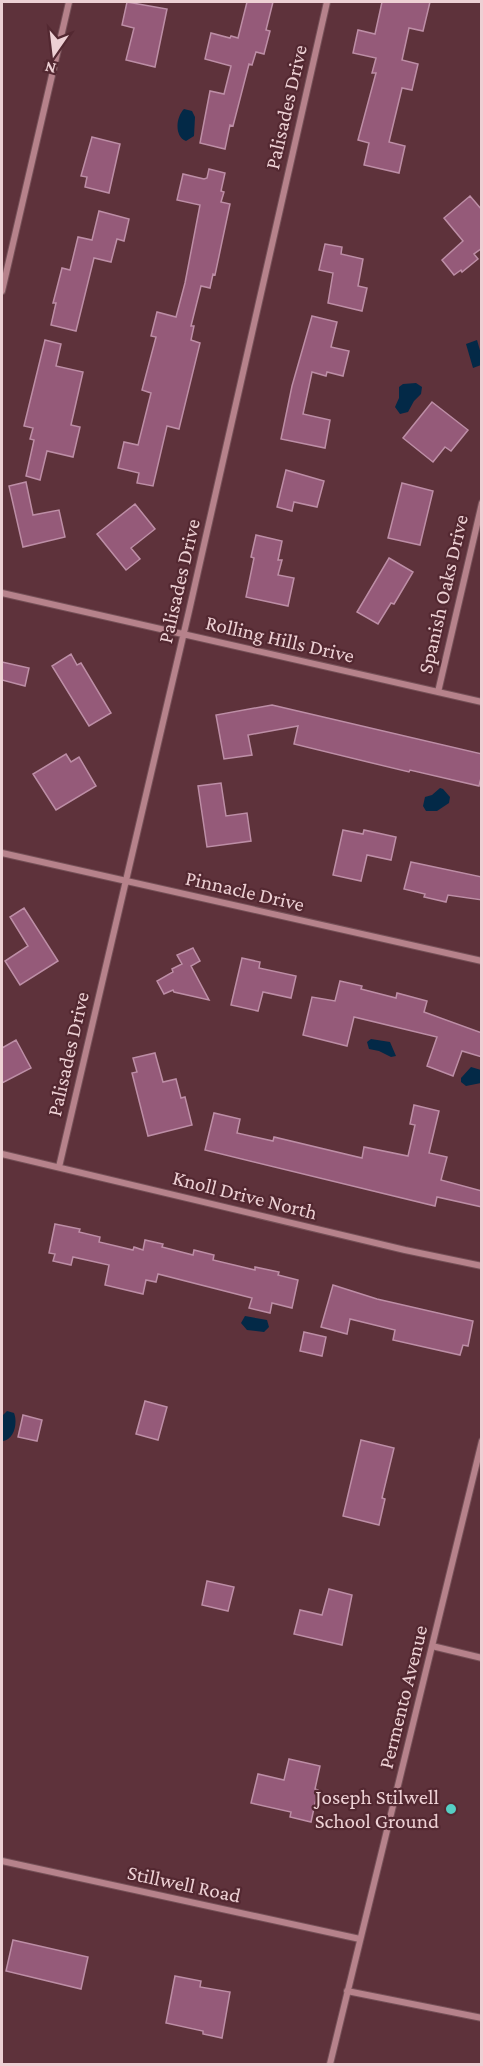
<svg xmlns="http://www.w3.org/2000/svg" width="483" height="2066" font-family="'Crimson Pro',serif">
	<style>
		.water { fill: #032947 }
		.building { fill: #955a79; stroke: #bd8ea6; stroke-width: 1.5 }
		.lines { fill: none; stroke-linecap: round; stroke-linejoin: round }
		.minor-casing { stroke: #755057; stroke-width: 8 }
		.minor { stroke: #b6828b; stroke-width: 6 }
		.poi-dot { fill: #56cec4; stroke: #532831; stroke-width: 2 }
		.labels { text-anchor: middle; stroke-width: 4.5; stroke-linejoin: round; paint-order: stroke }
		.street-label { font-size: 21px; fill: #edd0d4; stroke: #532831 }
		.poi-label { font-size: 21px; fill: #edd0d4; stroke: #532831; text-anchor: end }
	</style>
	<rect width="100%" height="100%" fill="#5e323b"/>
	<path class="water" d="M 184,109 L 192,111 L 195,117 L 194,136 L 186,141 C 174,136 176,117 184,109 Z
		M 477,340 L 481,354 L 481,365 L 473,368 L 466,344 Z
		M 416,383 L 422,387 L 421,394 L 414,401 L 408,412 L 400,414 L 395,407 L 399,398 L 399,387 L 403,384 Z
		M 440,788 L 443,789 L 450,797 L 449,803 L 437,811 L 426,811 L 423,806 L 425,797 L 432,795 Z
		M 371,1039 L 390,1042 L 396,1056 L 391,1057 L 379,1051 L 369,1049 L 367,1042 Z
		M 471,1067 L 481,1070 L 481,1083 L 466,1086 L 461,1082 L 461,1078 Z
		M 245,1316 L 267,1320 L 269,1327 L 264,1332 L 247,1330 L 241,1323 Z
		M 7,1411 L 14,1413 C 18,1423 14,1440 3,1441 L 2,1416 Z"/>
	<path class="building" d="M 127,2 L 167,9 L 155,67 L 126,60 L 134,28 L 122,25 Z
		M 247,2 L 273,2 L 266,30 L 270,31 L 264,54 L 256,52 L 252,65 L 249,64 L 233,126 L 230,125 L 225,149 L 200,143 L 210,91 L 224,94 L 231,66 L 205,59 L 211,33 L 230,38 L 231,36 L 238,38 Z
		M 382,2 L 430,2 L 423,31 L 409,28 L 402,60 L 418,64 L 412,90 L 402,88 L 389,142 L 405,146 L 399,173 L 364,165 L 369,143 L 358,140 L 376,73 L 372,73 L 376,58 L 353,53 L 358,30 L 375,34 Z
		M 92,137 L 120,144 L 109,193 L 85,187 L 87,177 L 81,176 Z
		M 209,169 L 225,173 L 221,191 L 224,192 L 221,202 L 230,204 L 215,275 L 213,274 L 210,288 L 201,286 L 191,326 L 194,326 L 191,340 L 200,343 L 179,429 L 167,426 L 153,486 L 137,483 L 139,473 L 118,468 L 124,442 L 138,445 L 151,393 L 142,390 L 156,337 L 151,336 L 157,312 L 176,317 L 185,283 L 200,205 L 177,200 L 183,174 L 204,179 L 207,178 Z
		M 470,196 L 482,210 L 482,248 L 474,254 L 478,259 L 462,272 L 461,270 L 454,275 L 442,260 L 463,241 L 444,218 Z
		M 99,211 L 129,219 L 124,241 L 117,239 L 111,262 L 94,258 L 76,331 L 51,325 L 56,303 L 53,303 L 62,268 L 70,270 L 78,237 L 92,240 Z
		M 325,244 L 342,247 L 341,254 L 363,259 L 358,286 L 367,288 L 362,311 L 328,303 L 333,273 L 319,270 Z
		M 312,316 L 337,322 L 331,347 L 349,351 L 343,376 L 327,372 L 326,376 L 312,372 L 303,414 L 330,420 L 325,448 L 281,439 L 292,386 Z
		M 45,340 L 61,344 L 56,366 L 83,372 L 71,425 L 80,427 L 73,457 L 47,451 L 40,480 L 26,476 L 34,440 L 30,439 L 33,428 L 24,426 Z
		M 432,402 L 468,430 L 451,451 L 445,447 L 433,462 L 403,438 Z
		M 286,470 L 324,481 L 317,507 L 294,502 L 292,511 L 277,507 Z
		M 26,482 L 33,515 L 59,510 L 65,537 L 23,547 L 9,486 Z
		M 402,483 L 433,491 L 420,545 L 388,538 Z
		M 135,504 L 155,529 L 131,548 L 140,559 L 126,570 L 97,534 Z
		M 256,535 L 282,541 L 278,560 L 282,560 L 278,575 L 294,578 L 288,606 L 246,597 L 254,558 L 251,557 Z
		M 389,558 L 413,572 L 394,604 L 391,603 L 378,624 L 357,612 Z
		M 71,654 L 77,665 L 81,663 L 111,713 L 89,726 L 52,666 Z
		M 2,662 L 29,668 L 25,686 L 2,680 Z
		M 272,705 L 482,754 L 482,774 L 479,786 L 410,770 L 409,772 L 294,744 L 298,726 L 248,735 L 252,755 L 224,759 L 216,715 Z
		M 66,754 L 71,762 L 79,757 L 96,786 L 56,810 L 33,774 Z
		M 221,783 L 226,816 L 247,813 L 251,841 L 207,847 L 198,786 Z
		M 343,830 L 363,834 L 364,830 L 396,837 L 391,860 L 367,855 L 361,881 L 333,875 Z
		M 411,862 L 482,877 L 482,900 L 448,895 L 446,902 L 424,897 L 425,894 L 404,889 Z
		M 24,908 L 58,961 L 20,985 L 5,961 L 28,946 L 10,917 Z
		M 193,948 L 200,961 L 191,966 L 209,1000 L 174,992 L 173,990 L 164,994 L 157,981 L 173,972 L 172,969 L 182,964 L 177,955 Z
		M 242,958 L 260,962 L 259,968 L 296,976 L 291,998 L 263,992 L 258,1011 L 231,1005 Z
		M 340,981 L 362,986 L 361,989 L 396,998 L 397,993 L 427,1001 L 424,1012 L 482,1033 L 482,1057 L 462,1051 L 453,1076 L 427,1066 L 437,1037 L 354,1017 L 347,1046 L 303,1035 L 312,997 L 335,1001 Z
		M 16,1040 L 31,1068 L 2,1083 L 2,1048 Z
		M 155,1053 L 163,1082 L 176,1079 L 181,1098 L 185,1097 L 192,1125 L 148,1136 L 132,1073 L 137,1072 L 133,1058 Z
		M 414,1105 L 439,1111 L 429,1153 L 447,1157 L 441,1180 L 482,1191 L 482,1207 L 437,1197 L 435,1206 L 205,1150 L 214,1113 L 240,1119 L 237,1133 L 273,1141 L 274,1137 L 362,1158 L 364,1147 L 408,1156 L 415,1125 L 410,1124 Z
		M 55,1224 L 80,1229 L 79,1232 L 100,1237 L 99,1242 L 133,1250 L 134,1247 L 143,1250 L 145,1240 L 163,1244 L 162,1247 L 193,1255 L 194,1250 L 214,1255 L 213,1260 L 255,1270 L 255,1267 L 279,1272 L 278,1275 L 298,1280 L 292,1308 L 272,1303 L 270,1313 L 249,1308 L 252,1298 L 248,1297 L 158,1274 L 156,1282 L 146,1280 L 143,1294 L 105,1285 L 109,1265 L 73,1257 L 71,1265 L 53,1261 L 55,1254 L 49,1253 Z
		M 333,1285 L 377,1299 L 473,1321 L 468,1346 L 463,1345 L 460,1355 L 393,1340 L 395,1330 L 350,1319 L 347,1334 L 321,1327 Z
		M 304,1332 L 326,1337 L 322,1356 L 300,1351 Z
		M 145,1401 L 167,1407 L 158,1440 L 136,1434 Z
		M 23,1415 L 42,1420 L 37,1441 L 18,1437 Z
		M 361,1440 L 394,1448 L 382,1498 L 385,1499 L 379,1525 L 343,1516 Z
		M 207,1581 L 234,1587 L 228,1611 L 202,1605 Z
		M 329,1589 L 352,1595 L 342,1645 L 294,1634 L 300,1610 L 322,1615 Z
		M 289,1759 L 320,1766 L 315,1789 L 318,1790 L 311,1822 L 290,1817 L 291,1812 L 251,1803 L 258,1774 L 284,1780 Z
		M 13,1940 L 88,1957 L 81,1989 L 6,1971 Z
		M 175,1976 L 201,1981 L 200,1987 L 230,1992 L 222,2038 L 203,2034 L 203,2031 L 166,2023 Z"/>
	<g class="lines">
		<g class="minor-casing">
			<path id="minor" d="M 2,291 L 69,2
				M 2,593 L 482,702
				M 438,692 L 482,503
				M 2,853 L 482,961
				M 2,1154 L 405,1250 L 482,1266
				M 59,1167 L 189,611 L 327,2
				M 432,1646 L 482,1658
				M 2,1861 L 360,1939
				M 347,1991 L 482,2018
				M 330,2064 L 482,1441"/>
		</g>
		<use href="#minor" class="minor"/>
	</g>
	<circle class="poi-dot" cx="451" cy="1809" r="6"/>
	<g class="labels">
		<g class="street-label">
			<text transform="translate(286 107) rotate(-77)" y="7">Palisades Drive</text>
			<text transform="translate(179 581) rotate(-77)" y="7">Palisades Drive</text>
			<text transform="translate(443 594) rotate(-77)" y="7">Spanish Oaks Drive</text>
			<text transform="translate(280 639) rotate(13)" y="7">Rolling Hills Drive</text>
			<text transform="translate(245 891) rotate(13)" y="7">Pinnacle Drive</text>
			<text transform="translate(68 1054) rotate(-77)" y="7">Palisades Drive</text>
			<text transform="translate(245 1195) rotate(14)" y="7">Knoll Drive North</text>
			<text transform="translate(403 1697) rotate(-76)" y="7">Permento Avenue</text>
			<text transform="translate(184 1884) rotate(12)" y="7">Stillwell Road</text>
		</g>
		<g class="poi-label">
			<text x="439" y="1804">Joseph Stilwell<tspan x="439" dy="24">School Ground</tspan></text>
		</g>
	</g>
	<rect width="483" height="2066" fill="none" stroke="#edd0d4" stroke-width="6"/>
	<g transform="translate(54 54) rotate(194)" stroke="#532831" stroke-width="4.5" paint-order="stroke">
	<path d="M0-4.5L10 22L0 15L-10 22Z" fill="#edd0d4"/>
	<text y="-9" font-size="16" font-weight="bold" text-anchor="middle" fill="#edd0d4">N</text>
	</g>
</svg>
